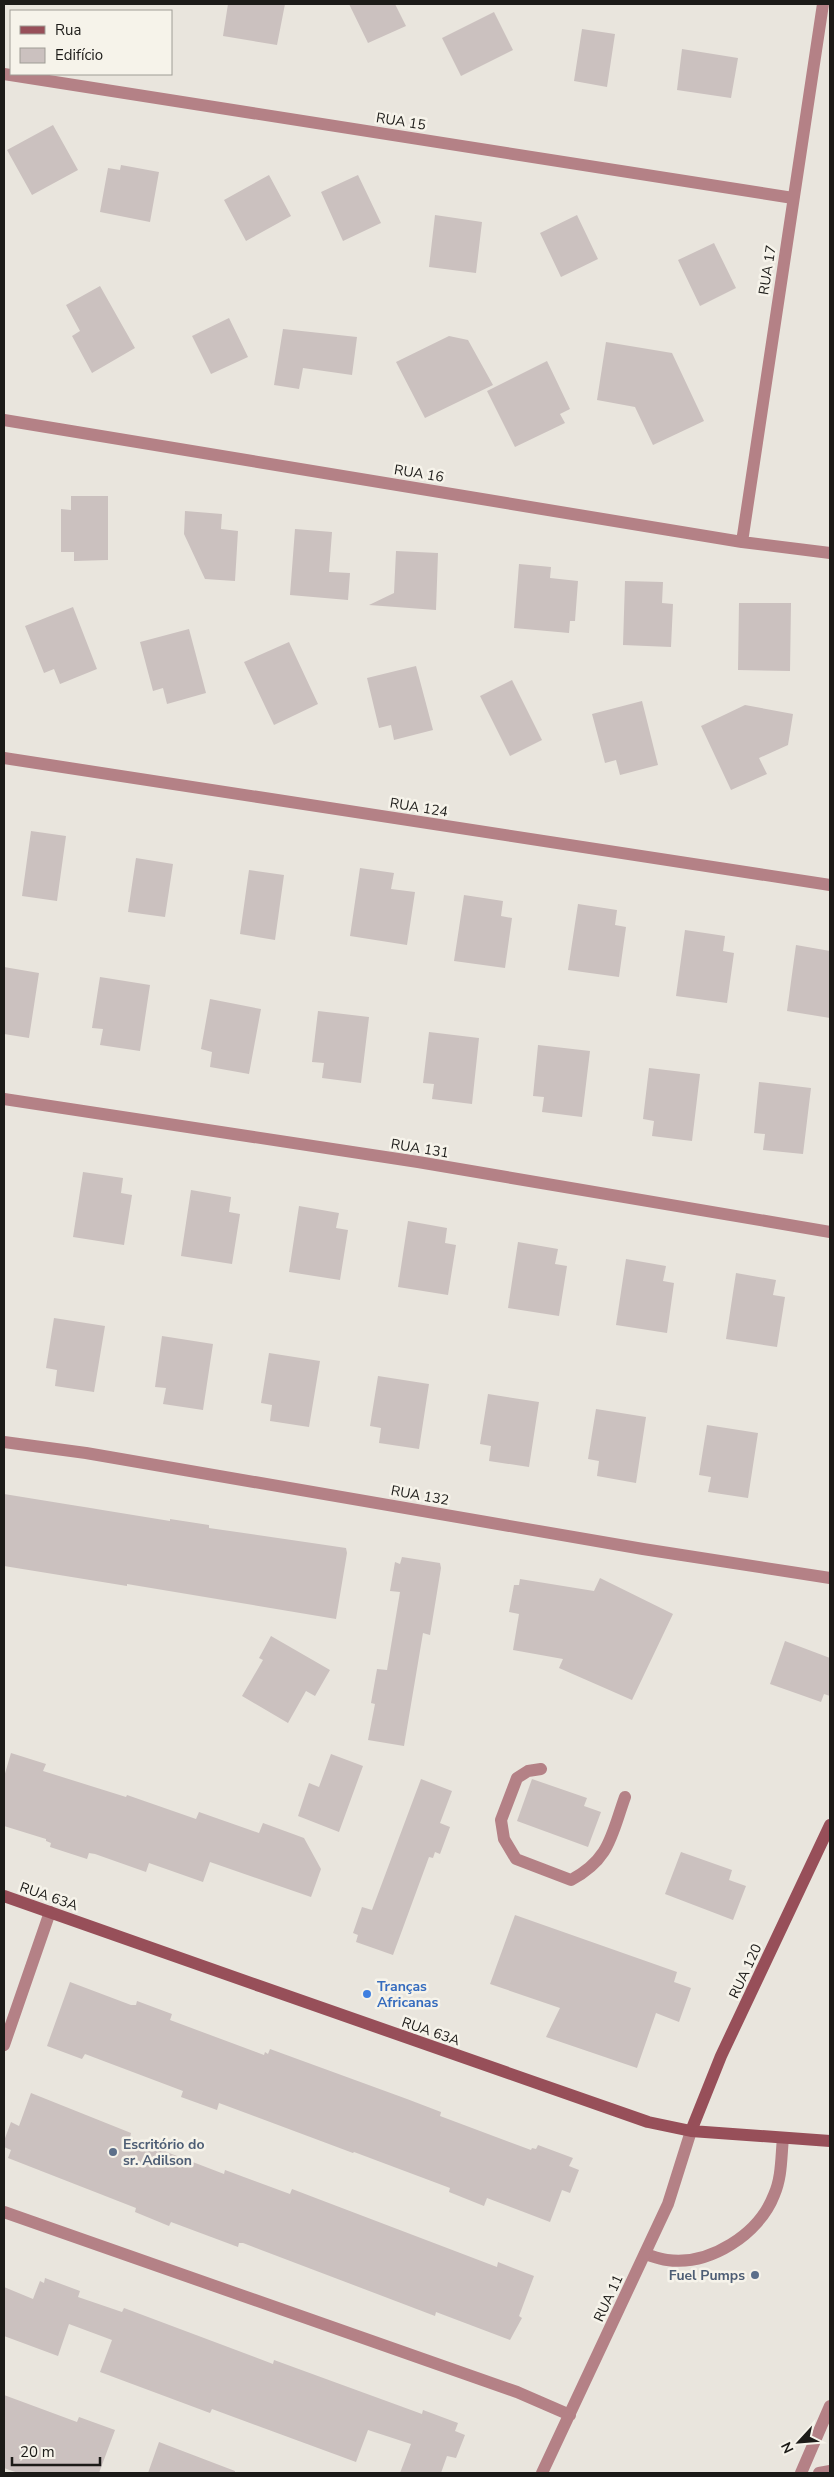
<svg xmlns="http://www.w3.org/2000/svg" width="834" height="2477" font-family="'Nunito Sans',sans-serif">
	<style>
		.building { fill: #cbc1bf }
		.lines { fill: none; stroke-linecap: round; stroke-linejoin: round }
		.lane { stroke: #b48186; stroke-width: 12 }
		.street { stroke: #b48186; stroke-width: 12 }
		.secondary { stroke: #974f59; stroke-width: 12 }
		.shop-dot { fill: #3f7fe0; stroke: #f6f3ea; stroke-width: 2 }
		.service-dot { fill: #5c6f8a; stroke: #f6f3ea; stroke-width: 2 }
		.labels { text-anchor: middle; stroke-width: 5; stroke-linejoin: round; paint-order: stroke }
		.street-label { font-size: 14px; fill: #1c1b18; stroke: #f6f3ea }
		.shop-label { font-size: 14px; font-weight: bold; fill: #366cbe; stroke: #f6f3ea; text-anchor: start }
		.service-label { font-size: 14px; font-weight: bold; fill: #4e5e75; stroke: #f6f3ea; text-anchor: start }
	</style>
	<rect width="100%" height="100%" fill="#e9e5dd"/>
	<path class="building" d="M 228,4 L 285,4 L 277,45 L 223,36 Z
		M 349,4 L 395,4 L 406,26 L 368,43 Z
		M 494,12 L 513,50 L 461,76 L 442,38 Z
		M 582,29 L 615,34 L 607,87 L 574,81 Z
		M 682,49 L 738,58 L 731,98 L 677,90 Z
		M 53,125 L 78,170 L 32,195 L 7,150 Z
		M 121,165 L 159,172 L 150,222 L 100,212 L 108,168 L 120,170 Z
		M 269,175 L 291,216 L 246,241 L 224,200 Z
		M 358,175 L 381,223 L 343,241 L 321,192 Z
		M 435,215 L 482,222 L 476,273 L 429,267 Z
		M 577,215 L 598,259 L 561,277 L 540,233 Z
		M 714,243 L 736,288 L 700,306 L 678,260 Z
		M 100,286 L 135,348 L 92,373 L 72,336 L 80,331 L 66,305 Z
		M 229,318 L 248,357 L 211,374 L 192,336 Z
		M 283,329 L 357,337 L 352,375 L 303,368 L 299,389 L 274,385 Z
		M 449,336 L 468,340 L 493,385 L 425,418 L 396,362 Z
		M 606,342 L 672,353 L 704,421 L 653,445 L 635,407 L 597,400 Z
		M 547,361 L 570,409 L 560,414 L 565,423 L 515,447 L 487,391 Z
		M 71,496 L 108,496 L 108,560 L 74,561 L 74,552 L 61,552 L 61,509 L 71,510 Z
		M 185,511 L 222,514 L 221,529 L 238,531 L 235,581 L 205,579 L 184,534 Z
		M 295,529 L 332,532 L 329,572 L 350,573 L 348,600 L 290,595 Z
		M 396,551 L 438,553 L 436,610 L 369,605 L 394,593 Z
		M 519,564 L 551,567 L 550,578 L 578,581 L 575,621 L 570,621 L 569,633 L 514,628 Z
		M 625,581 L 663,582 L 662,603 L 673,604 L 671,647 L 623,645 Z
		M 739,603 L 791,603 L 790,671 L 738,670 Z
		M 73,607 L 97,669 L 60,684 L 54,669 L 44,673 L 25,626 Z
		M 189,629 L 206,693 L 167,704 L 163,688 L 153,691 L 140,642 Z
		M 289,642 L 318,704 L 274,725 L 244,662 Z
		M 416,666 L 433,730 L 394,740 L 391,725 L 379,728 L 367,678 Z
		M 512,680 L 542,740 L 510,756 L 480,696 Z
		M 642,701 L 658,765 L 620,775 L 616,760 L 605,763 L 592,714 Z
		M 745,705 L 793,714 L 788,745 L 759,758 L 767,774 L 731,790 L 701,726 Z
		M 31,831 L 66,836 L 57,901 L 22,896 Z
		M 136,858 L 173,864 L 165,917 L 128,912 Z
		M 360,868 L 394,873 L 391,889 L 415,892 L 407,945 L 350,936 Z
		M 249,870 L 284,875 L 275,940 L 240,934 Z
		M 464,895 L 503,901 L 501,916 L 512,918 L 505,968 L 454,961 Z
		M 578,904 L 617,910 L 615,925 L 626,927 L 619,977 L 568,970 Z
		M 685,930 L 725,936 L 723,951 L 734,953 L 727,1003 L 676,996 Z
		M 796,945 L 830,951 L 830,1018 L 787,1011 Z
		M 4,967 L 39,973 L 29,1038 L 4,1034 Z
		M 100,977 L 150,985 L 140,1051 L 100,1045 L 103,1029 L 92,1028 Z
		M 210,999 L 261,1009 L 249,1074 L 210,1067 L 212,1052 L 201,1049 Z
		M 318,1011 L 369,1017 L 361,1083 L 322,1078 L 324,1063 L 312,1062 Z
		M 429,1032 L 479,1038 L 472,1104 L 432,1099 L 434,1084 L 423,1083 Z
		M 538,1045 L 590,1051 L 582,1117 L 542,1112 L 544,1097 L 533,1096 Z
		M 649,1068 L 700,1074 L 692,1141 L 652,1136 L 654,1121 L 643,1119 Z
		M 759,1082 L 811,1088 L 803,1154 L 763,1150 L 765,1134 L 754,1133 Z
		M 83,1172 L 123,1178 L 121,1193 L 132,1195 L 124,1245 L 73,1237 Z
		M 191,1190 L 231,1197 L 229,1212 L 240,1214 L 232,1264 L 181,1256 Z
		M 299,1206 L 339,1213 L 336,1228 L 348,1230 L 340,1280 L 289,1272 Z
		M 408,1221 L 447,1228 L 445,1243 L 456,1245 L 448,1295 L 398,1287 Z
		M 518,1242 L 558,1249 L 555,1264 L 567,1266 L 559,1316 L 508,1308 Z
		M 626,1259 L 666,1266 L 663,1281 L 674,1283 L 667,1333 L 616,1325 Z
		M 736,1273 L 776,1280 L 773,1295 L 785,1297 L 777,1347 L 726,1339 Z
		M 54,1318 L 105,1326 L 94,1392 L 55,1386 L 57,1370 L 46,1368 Z
		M 162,1336 L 213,1344 L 203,1410 L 163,1404 L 166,1388 L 155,1387 Z
		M 269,1353 L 320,1361 L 309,1427 L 270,1421 L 272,1405 L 261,1403 Z
		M 378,1376 L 429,1384 L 419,1449 L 379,1443 L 381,1428 L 370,1426 Z
		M 488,1394 L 539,1402 L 529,1467 L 489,1461 L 491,1446 L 480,1444 Z
		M 596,1409 L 646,1417 L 636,1483 L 597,1476 L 599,1461 L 588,1459 Z
		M 707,1425 L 758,1433 L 748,1498 L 708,1492 L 711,1477 L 699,1475 Z
		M 4,1494 L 170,1521 L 170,1519 L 209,1525 L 209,1528 L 346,1548 L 347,1553 L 336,1619 L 127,1584 L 127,1586 L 4,1566 Z
		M 402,1557 L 440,1563 L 441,1568 L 430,1635 L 423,1633 L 404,1746 L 368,1740 L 375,1704 L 371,1703 L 377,1669 L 387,1670 L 400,1592 L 390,1591 L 395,1562 L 400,1564 Z
		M 600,1578 L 673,1614 L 632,1700 L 559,1668 L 563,1659 L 513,1650 L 519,1614 L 509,1612 L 514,1585 L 519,1585 L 520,1579 L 594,1591 Z
		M 271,1636 L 330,1670 L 315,1696 L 306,1691 L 288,1723 L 242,1696 L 263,1660 L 259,1658 Z
		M 785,1641 L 830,1658 L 830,1696 L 824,1694 L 821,1702 L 770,1684 Z
		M 11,1753 L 46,1764 L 43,1771 L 126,1797 L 127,1795 L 196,1819 L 199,1812 L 259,1833 L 263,1823 L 304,1838 L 321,1869 L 311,1897 L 210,1862 L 203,1882 L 149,1863 L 146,1872 L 95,1854 L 89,1853 L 87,1859 L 50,1847 L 51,1843 L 46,1841 L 46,1839 L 4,1826 L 4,1777 Z
		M 331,1754 L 363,1766 L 339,1832 L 298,1816 L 309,1783 L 319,1787 Z
		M 421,1779 L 452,1791 L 440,1823 L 450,1827 L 440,1854 L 435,1852 L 433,1858 L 429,1857 L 393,1955 L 356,1942 L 358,1935 L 353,1933 L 362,1907 L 372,1910 Z
		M 532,1779 L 587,1798 L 584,1806 L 601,1812 L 588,1847 L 517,1821 Z
		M 681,1852 L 732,1870 L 729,1880 L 746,1886 L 733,1920 L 665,1894 Z
		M 515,1915 L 677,1972 L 674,1982 L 691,1988 L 679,2022 L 656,2013 L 637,2068 L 546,2037 L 560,2008 L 490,1984 Z
		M 70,1982 L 131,2005 L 136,2005 L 137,2001 L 172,2014 L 170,2020 L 264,2055 L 265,2052 L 268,2054 L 270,2049 L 407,2099 L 441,2112 L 440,2116 L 531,2150 L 532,2148 L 536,2149 L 538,2145 L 573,2158 L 569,2166 L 579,2170 L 570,2193 L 562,2190 L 550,2222 L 487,2198 L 484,2206 L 449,2192 L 450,2188 L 354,2152 L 353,2153 L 219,2103 L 217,2110 L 181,2097 L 183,2091 L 85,2054 L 82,2059 L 47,2046 Z
		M 31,2093 L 131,2133 L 130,2138 L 224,2174 L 225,2170 L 290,2194 L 292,2189 L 497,2267 L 498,2262 L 534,2276 L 519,2316 L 522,2318 L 510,2340 L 436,2312 L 435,2316 L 243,2243 L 239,2243 L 238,2247 L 171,2222 L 169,2226 L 135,2212 L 136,2208 L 8,2158 L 11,2150 L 4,2147 L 4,2141 L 11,2122 L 19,2126 Z
		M 45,2278 L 80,2291 L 78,2297 L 122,2312 L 124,2308 L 273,2364 L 274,2360 L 422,2414 L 423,2410 L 458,2423 L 455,2431 L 465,2435 L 456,2458 L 447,2456 L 441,2473 L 400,2473 L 411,2444 L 368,2430 L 356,2462 L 212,2409 L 210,2413 L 100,2372 L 112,2340 L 69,2324 L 58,2356 L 4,2336 L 4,2287 L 33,2299 L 40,2281 L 44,2283 Z
		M 4,2395 L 77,2422 L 79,2417 L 115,2430 L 99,2473 L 18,2473 L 4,2468 Z
		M 159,2442 L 235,2471 L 235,2473 L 148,2473 Z"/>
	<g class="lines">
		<path class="lane" d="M 541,1769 L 528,1771 L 517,1778 L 501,1820 L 504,1839 L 516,1859 L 571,1880 C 610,1859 611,1836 625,1797
			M 645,2254 C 652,2256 659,2259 667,2260 C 710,2266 759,2234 774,2195 C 782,2177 781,2157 783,2138"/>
		<path class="street" d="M 4,74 L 793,198
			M 4,420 L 742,542 L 830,553
			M 742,542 L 823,4
			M 4,758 L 830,885
			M 4,1099 L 418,1162 L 830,1232
			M 4,1442 L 86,1453 L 643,1549 L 830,1578
			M 4,2045 L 50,1912
			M 4,2212 L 517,2392 L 570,2415
			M 542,2473 L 668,2204 L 691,2131
			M 801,2473 L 830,2406
			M 819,2473 L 830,2471"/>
		<path class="secondary" d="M 4,1896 C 219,1971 432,2048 648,2122 L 691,2131 L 830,2141
			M 691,2131 L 721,2056 L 830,1825"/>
	</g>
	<circle class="shop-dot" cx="367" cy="1994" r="5"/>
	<g class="service-dot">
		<circle cx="113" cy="2152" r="5"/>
		<circle cx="755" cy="2275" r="5"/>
	</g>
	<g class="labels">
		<g class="street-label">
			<text transform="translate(401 121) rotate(9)" y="5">RUA 15</text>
			<text transform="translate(767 270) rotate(-81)" y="5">RUA 17</text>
			<text transform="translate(419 473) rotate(9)" y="5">RUA 16</text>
			<text transform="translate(419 807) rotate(9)" y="5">RUA 124</text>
			<text transform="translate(420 1148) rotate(9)" y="5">RUA 131</text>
			<text transform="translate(420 1495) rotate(10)" y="5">RUA 132</text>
			<text transform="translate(49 1896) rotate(19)" y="5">RUA 63A</text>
			<text transform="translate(745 1971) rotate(-65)" y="5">RUA 120</text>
			<text transform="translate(431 2031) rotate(19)" y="5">RUA 63A</text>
			<text transform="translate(608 2298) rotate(-65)" y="5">RUA 11</text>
		</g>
		<g class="shop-label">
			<text x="377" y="1991">Tranças<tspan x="377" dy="16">Africanas</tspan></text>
		</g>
		<g class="service-label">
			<text x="123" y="2149">Escritório do<tspan x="123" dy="16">sr. Adilson</tspan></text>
			<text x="745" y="2280" text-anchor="end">Fuel Pumps</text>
		</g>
	</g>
	<rect width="834" height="2477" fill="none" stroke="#1c1b18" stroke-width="10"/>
	<rect x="10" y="10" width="162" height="65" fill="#f6f3ea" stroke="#9f9d96"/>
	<rect x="20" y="26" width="25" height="8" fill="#974f59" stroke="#9f9d96"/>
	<text x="55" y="35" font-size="15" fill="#1c1b18">Rua</text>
	<rect x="20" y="48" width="25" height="15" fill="#cbc1bf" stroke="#9f9d96"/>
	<text x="55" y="60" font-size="15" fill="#1c1b18">Edifício</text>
	<g transform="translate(799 2442) rotate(244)" stroke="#f6f3ea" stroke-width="4" paint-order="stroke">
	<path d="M0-4L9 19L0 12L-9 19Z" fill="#1c1b18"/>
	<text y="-8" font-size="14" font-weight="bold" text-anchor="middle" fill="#1c1b18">N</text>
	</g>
	<path d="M12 2457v8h88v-8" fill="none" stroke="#1c1b18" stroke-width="2.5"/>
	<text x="20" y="2457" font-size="15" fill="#1c1b18" stroke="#f6f3ea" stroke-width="4" paint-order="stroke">20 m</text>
</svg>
